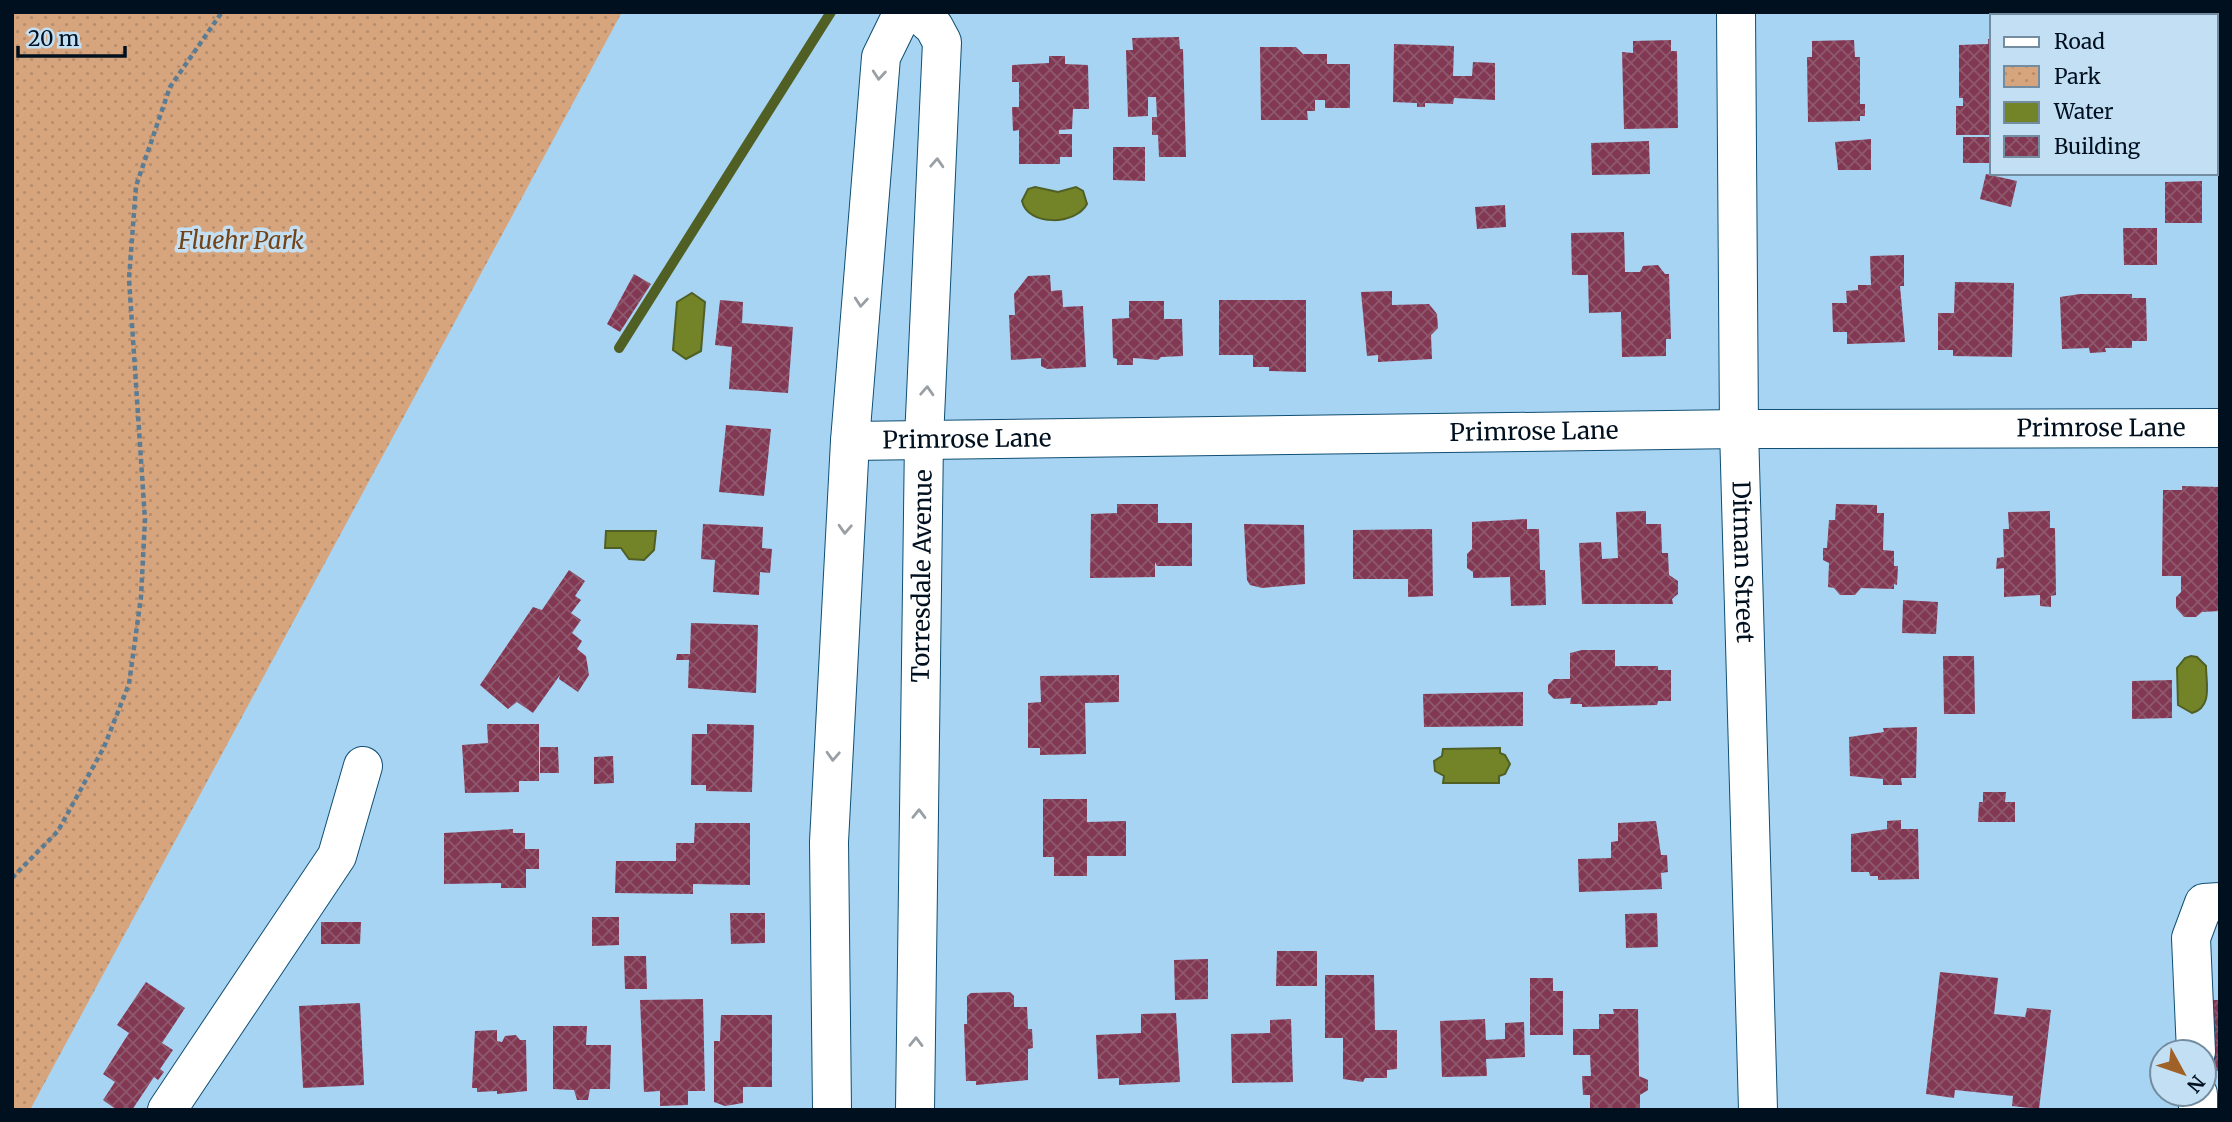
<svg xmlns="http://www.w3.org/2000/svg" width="2232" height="1122" viewBox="0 0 2232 1122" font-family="Merriweather,serif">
  <defs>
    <pattern id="park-dots" width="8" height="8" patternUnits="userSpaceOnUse" patternTransform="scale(1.75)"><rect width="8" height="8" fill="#d7a57d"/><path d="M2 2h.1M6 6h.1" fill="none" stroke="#b78d6c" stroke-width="1.8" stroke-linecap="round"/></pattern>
    <pattern id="building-cross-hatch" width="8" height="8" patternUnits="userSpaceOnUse" patternTransform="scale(1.75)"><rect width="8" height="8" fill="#823853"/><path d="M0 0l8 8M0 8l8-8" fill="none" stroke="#8e586d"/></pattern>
  </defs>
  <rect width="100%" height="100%" fill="#a8d4f3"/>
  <path fill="url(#park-dots)" d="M12 12H622L30 1110H12Z"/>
  <g fill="#728328" stroke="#506025" stroke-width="2">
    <path d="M1035 187 1058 192 1076 187 1083 191 1087 204C1076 225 1028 227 1022 201L1028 189Z"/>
    <path d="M692 293 705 302 701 351 686 359 673 350 677 302Z"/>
    <path d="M606 531H656L654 550 644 560 629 559 621 548H605Z"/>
    <path d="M2191 656 2197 657 2206 666C2206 683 2213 707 2192 713L2178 705 2177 668 2185 658Z"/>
    <path d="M1500 748V753L1505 755 1510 764 1505 774 1499 776V783H1443L1444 776 1435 771 1434 761 1442 756 1443 749Z"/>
  </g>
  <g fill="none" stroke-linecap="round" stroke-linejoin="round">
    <path stroke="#506025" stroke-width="10" d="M619 348 831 12"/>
  </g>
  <g fill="url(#building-cross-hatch)">
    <path d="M1179 37 1180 49H1183L1186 157H1159L1158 135H1152V117H1157L1156 97H1148V116L1128 117 1126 50H1133L1132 38Z"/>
    <path d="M1988 39H1992V135H1956V106H1963V98H1959V45L1988 44Z"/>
    <path d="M1671 40V51H1677L1678 128 1624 129 1622 52 1633 53V41Z"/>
    <path d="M1854 40 1855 57H1860V104H1865V116H1860V121L1808 122 1807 57H1812V41Z"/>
    <path d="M1394 44 1454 46 1453 76H1472L1473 62 1495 63V100L1454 98 1453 104 1425 103V107H1417V103L1393 102Z"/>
    <path d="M1260 47H1296L1303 54H1327V64H1350V108H1325V100H1315V111H1307L1308 120H1261Z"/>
    <path d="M1049 56H1065V64L1088 65 1089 109H1073L1072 129 1059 130V134H1072V157H1060V164H1019V130L1013 131 1012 107H1019V82H1012V65L1049 63Z"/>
    <rect x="1963" y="137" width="29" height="26"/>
    <path d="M1871 139V170H1838L1835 142Z"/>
    <path d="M1649 141 1650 174 1592 175 1591 143Z"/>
    <path d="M1113 147H1145V181L1113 180Z"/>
    <path d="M1986 174 2017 181 2011 207 1980 199Z"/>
    <path d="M2202 181V223H2165V182Z"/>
    <path d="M1505 205 1506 227 1477 229 1475 207Z"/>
    <path d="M2123 228H2157V265H2124Z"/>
    <path d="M1624 232 1625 272H1640L1643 266 1658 265 1665 274H1669L1671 339H1666V356L1622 357 1621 312 1589 313 1588 275H1572L1571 233Z"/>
    <path d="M1904 255V286H1900L1905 342 1847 344V332H1833L1832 303H1847L1846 291 1858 290V285H1871L1870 256Z"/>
    <path d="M634 274 651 284 620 332 607 324Z"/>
    <path d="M1050 275 1051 291 1062 290 1063 307 1083 306 1086 367 1047 369 1041 366V358L1011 360 1009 315H1015L1014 294 1028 276Z"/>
    <path d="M1955 282 2014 283 2012 357 1953 356V350H1938V313H1954Z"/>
    <path d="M1392 291V305L1429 304 1437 314 1438 328 1431 335 1432 359 1378 362V355L1367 356 1361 292Z"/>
    <path d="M2080 294H2132V298H2146L2147 341H2132V348H2105L2106 352 2090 353 2089 348 2062 349 2060 297Z"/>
    <path d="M720 300 743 302 742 323 793 327 788 393 729 389 732 347 715 345Z"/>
    <path d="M1219 300H1306V372L1269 371V367H1253V355H1219Z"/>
    <path d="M1129 301H1164V319H1182L1183 356 1161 357 1158 360 1133 358V365H1117V359L1113 358 1112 319 1129 318Z"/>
    <path d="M726 425 771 429 764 496 719 492Z"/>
    <path d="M2182 486 2220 487V611L2202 612 2196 617H2184L2176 608V597L2181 592V576H2162L2163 490H2182Z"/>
    <path d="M1117 504H1158V523H1192V566H1157L1155 562V577L1090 578 1091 514 1117 513Z"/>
    <path d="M1836 504 1877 505V513H1884L1883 550 1894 551V566H1898L1897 585 1894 584V589L1861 588 1855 595H1840L1834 588 1828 587 1829 563 1823 560V548H1827L1829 520H1835Z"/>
    <path d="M1646 511V524H1661L1662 553H1668L1669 575 1678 581V594L1672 599 1673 604H1582L1579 543 1601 542 1602 559 1618 558 1616 512Z"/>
    <path d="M2050 511V528H2055L2056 595 2051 596V607L2040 606V595L2004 597V568L1996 569 1997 558 2004 557 2003 529H2009L2008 512Z"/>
    <path d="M1527 519V529H1539L1540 570H1545L1546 605 1511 606 1510 577 1473 578V572L1467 568V554L1472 549V522Z"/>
    <path d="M703 524 763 527 762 548 772 549 770 573 760 572 759 595 713 592 715 560 701 559Z"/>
    <path d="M1244 524 1304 525 1305 584 1262 588 1250 585 1247 580Z"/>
    <path d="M1432 529 1433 596 1408 597V579H1353V530Z"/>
    <path d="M569 570 585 581 575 596 581 600 571 613 581 620 572 633 582 641 577 649 586 656 589 675 578 692 559 679 560 675 533 713 517 702 508 709 480 685 533 607 542 610Z"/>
    <path d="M1903 600 1938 602 1936 634 1902 633Z"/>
    <path d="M691 623 758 625 756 693 688 688 689 660H676L677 654H690Z"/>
    <path d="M1582 650H1615V666H1658V670H1671V701H1658L1657 705 1582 707V704H1570L1571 698 1554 699 1548 693V685L1554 679H1570V653Z"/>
    <path d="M1943 656H1974L1975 714H1944Z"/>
    <path d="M1119 675V702L1085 703 1086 754 1040 755V748H1028V703L1041 702 1040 676Z"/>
    <path d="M2172 680V718L2132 719V681Z"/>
    <path d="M1523 692V726L1424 727 1423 694Z"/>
    <path d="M487 724H539V781H519V792L465 793 462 745 488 743Z"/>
    <path d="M707 724 754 725 752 792 706 791V785H691L692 734H707Z"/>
    <path d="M1917 727 1916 778H1901L1902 785H1883V779L1850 776 1849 737 1884 732 1883 728Z"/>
    <path d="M540 747H558L559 773H540Z"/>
    <path d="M613 756 614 783 594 784V757Z"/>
    <path d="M1983 792H2006L2005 802H2015V822H1978L1979 802H1983Z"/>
    <path d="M1043 799H1087V822L1126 821V856H1087V876H1054V857H1043Z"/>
    <path d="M1901 820V829H1918L1919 879 1878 880V876H1870L1869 872H1851V834L1887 829V821Z"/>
    <path d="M1656 821 1661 855H1667L1668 872 1661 873 1662 889 1579 892 1578 859 1611 858V842L1618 841V823Z"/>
    <path d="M695 823H750V885L693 884V894L615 893 616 861H676V843H694Z"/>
    <path d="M513 829V833H525V849H539V869H526V888H501V883L444 884V833Z"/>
    <path d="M730 913H765V943L731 944Z"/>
    <path d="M1657 913 1658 947 1626 948 1625 914Z"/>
    <path d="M592 917H619V945L592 946Z"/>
    <path d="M321 922H361L360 944H321Z"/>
    <path d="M1277 951H1317V986H1276Z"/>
    <path d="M624 956H646L647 989H625Z"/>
    <path d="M1208 959V999L1175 1000 1174 960Z"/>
    <path d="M1940 972 1998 978 1994 1014 2025 1017 2027 1008 2051 1010 2039 1109 2012 1106 2013 1096 1955 1090 1954 1098 1926 1094Z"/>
    <path d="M1325 975H1374L1375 1030H1397V1069L1387 1070V1078H1365L1363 1082 1343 1079V1038H1325Z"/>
    <path d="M1530 978H1553V991H1563V1035H1530Z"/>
    <path d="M146 982 185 1008 162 1043 173 1050 160 1069 164 1072 158 1080 154 1077 132 1110H117L103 1100 115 1082 103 1074 129 1033 117 1025Z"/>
    <path d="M1010 992 1014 996V1007H1027L1028 1029H1032L1033 1048 1028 1049V1080L976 1085V1081H966L964 1024H967V996L971 993Z"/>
    <path d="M703 999 705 1091H688V1105L660 1106V1091L644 1092 640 1000Z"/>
    <path d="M2210 1000H2220V1071H2204Z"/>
    <path d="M360 1003 364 1085 303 1088 299 1006Z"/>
    <path d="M1613 1009H1638L1639 1076 1648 1080V1090L1640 1095V1110H1590V1095H1583L1582 1076H1591L1590 1055H1573V1029H1599V1014H1614Z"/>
    <path d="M1176 1013 1180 1082 1119 1085V1078L1098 1079 1096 1035 1141 1033V1014Z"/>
    <path d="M721 1015H772V1087H743V1103L725 1106 714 1102V1041H720Z"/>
    <path d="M1291 1019 1293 1082 1232 1083 1231 1034 1270 1033V1020Z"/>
    <path d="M1485 1019 1486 1040 1505 1039V1023L1524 1022 1525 1057 1486 1059 1487 1076 1442 1077 1440 1021Z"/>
    <path d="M553 1026H587L586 1045H611L610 1089H590L588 1100H577L574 1090 553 1089Z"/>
    <path d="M497 1030V1041L502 1042 505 1036 516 1035 520 1040H526L527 1091 497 1094V1091L477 1092V1088H472L475 1031Z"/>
  </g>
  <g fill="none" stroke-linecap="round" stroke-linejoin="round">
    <g stroke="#104f73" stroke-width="40">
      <g id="minor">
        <path id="s1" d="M1736 12 1739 429 1758 1110"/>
        <path id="s2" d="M850 441 1739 429 2220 428"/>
        <path d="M2196 1052 2191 938 2204 903 2220 902"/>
        <path d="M2198 1094V1110"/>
        <path d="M167 1110 337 856 363 766"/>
        <path d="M832 1110 829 842 850 441 881 57 903 12"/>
        <path id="s3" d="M915 1110 924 439 942 42 934 27 917 12"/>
      </g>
    </g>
    <path stroke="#5c7c93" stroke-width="4.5" stroke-dasharray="5 3.5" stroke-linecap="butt" d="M12 878 58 831 104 747 129 684 141 597 145 520 129 279 136 186 170 87 222 12"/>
    <use href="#minor" stroke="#fff" stroke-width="38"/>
  </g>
  <defs><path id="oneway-chevron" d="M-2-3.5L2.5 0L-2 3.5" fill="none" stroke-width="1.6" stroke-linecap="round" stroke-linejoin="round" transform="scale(1.75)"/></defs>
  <g stroke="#999fa5">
    <use href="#oneway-chevron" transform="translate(879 75) rotate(95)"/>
    <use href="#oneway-chevron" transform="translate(937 163) rotate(-87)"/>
    <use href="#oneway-chevron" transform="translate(861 302) rotate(95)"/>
    <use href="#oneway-chevron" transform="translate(927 391) rotate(-87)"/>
    <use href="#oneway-chevron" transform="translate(845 529) rotate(93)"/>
    <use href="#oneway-chevron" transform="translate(833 756) rotate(93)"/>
    <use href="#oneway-chevron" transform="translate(919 814) rotate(-89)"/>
    <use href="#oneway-chevron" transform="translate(916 1042) rotate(-89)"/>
  </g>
  <g text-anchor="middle" stroke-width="7" stroke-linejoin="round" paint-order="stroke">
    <g font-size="24" font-style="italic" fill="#734316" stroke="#c2dff4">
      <text x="241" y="249">Fluehr Park</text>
    </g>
    <g font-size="24" fill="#00101f" stroke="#c2dff4">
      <text dy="8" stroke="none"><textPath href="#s2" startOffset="1251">Primrose Lane</textPath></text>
      <text dy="8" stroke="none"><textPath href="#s2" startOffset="684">Primrose Lane</textPath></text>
      <text dy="8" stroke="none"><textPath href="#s2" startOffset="117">Primrose Lane</textPath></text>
      <text dy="8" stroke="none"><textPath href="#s1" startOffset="550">Ditman Street</textPath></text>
      <text dy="8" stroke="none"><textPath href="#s3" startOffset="534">Torresdale Avenue</textPath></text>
    </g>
  </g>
  <rect width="2232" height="1122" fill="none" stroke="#00101f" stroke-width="28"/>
  <rect x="1990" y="14" width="228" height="161" fill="#c2dff4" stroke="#748c9f" stroke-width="2"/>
  <rect x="2004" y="37" width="35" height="10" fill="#ffffff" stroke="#748c9f" stroke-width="2"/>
  <text x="2054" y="49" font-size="21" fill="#00101f">Road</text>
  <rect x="2004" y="66" width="35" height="21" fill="url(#park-dots)" stroke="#748c9f" stroke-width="2"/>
  <text x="2054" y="84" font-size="21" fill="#00101f">Park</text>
  <rect x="2004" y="102" width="35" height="21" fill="#728328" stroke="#748c9f" stroke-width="2"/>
  <text x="2054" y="119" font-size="21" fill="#00101f">Water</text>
  <rect x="2004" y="136" width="35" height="21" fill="url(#building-cross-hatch)" stroke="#748c9f" stroke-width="2"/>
  <text x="2054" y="154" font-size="21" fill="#00101f">Building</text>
  <g transform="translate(2183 1073) rotate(130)"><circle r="33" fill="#c2dff4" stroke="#748c9f" stroke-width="2"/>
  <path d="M0-5L12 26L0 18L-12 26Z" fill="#9f6127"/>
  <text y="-10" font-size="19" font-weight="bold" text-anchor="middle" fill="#00101f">N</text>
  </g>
  <path d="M18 46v10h107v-10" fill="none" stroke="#00101f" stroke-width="3.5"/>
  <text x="28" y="46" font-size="21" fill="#00101f" stroke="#c2dff4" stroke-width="5" paint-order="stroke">20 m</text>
</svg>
